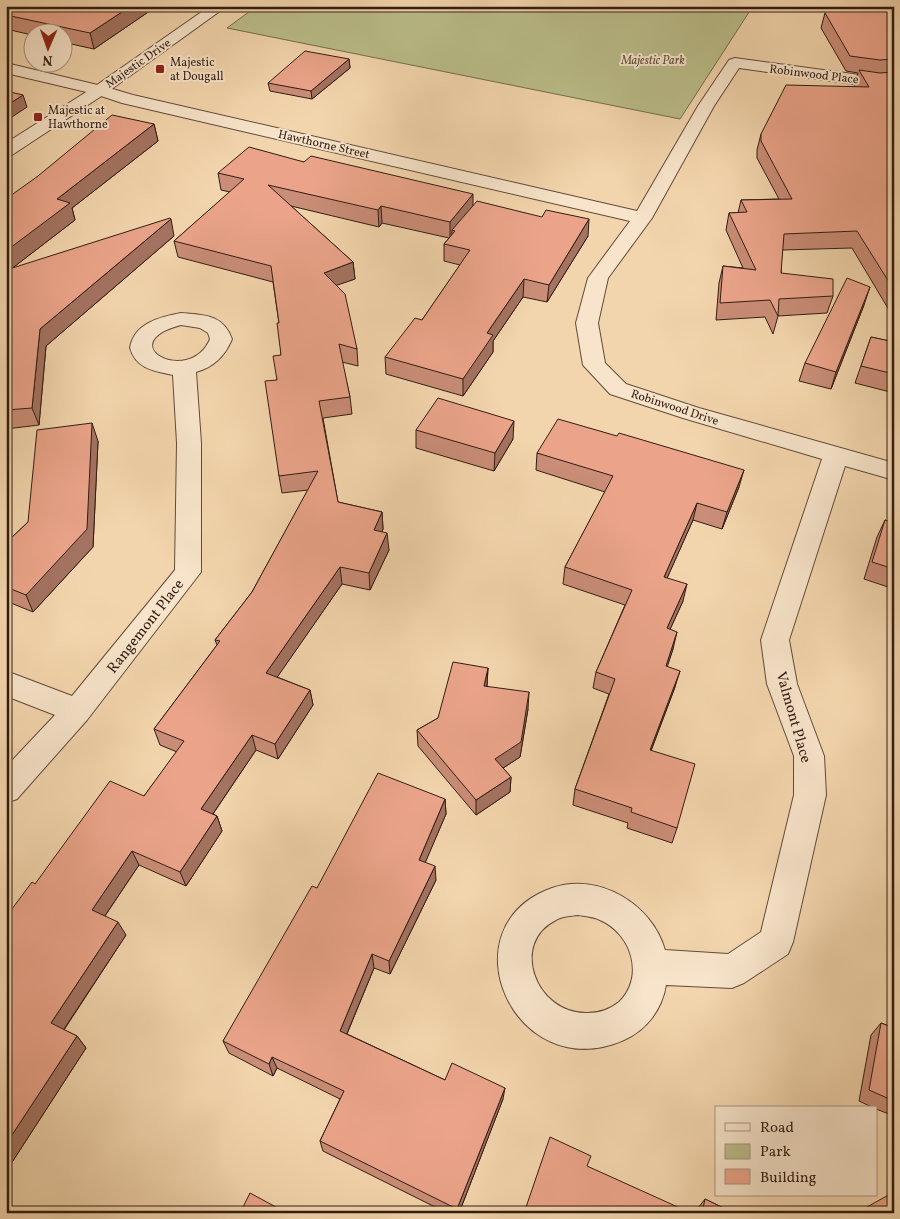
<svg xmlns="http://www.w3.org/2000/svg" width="900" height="1219" viewBox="0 0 900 1219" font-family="Vollkorn,serif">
  <rect width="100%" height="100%" fill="#f3d5ad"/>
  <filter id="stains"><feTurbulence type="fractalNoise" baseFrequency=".004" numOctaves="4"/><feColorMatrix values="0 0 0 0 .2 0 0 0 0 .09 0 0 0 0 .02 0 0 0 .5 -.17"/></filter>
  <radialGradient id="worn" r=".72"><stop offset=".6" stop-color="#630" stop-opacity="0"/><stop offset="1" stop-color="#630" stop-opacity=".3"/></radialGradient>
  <path fill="#babd8a" stroke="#766c4e" d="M257 6H753L680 119 227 28Z"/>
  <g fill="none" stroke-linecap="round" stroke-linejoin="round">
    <g stroke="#624a3a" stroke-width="2">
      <g id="minor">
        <path d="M735 58 875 77 894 76V86L875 87 739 68 714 106 652 218 608 278 598 323 605 363 626 384 699 408 894 463V480L845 466 789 640 797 684 824 756 826 795 793 942 788 954 744 983 732 988 666 985C662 1009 647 1030 624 1040 515 1088 443 927 552 888 599 872 652 904 665 950L728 954 761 932 794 795V756L767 684 761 640 822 459 683 418 610 394 583 365 576 323 588 278 630 221 122 103 95 94 6 73V63L106 87 133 95 637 211 698 106 729 60ZM578 915C585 916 594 917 600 920 632 934 645 977 619 1002 609 1010 599 1013 587 1013 536 1014 509 943 556 920 562 916 571 916 578 915Z"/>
        <path d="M181 313C204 315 223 314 232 339 225 356 214 367 196 372L201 443V572L87 720 17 799 6 803V767L55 715 6 696V671L72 696 175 570 177 443 173 375C155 371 136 369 130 348 134 323 160 317 181 313ZM181 325 200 328 208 333 210 339C190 387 110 344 181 325Z"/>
      </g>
    </g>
    <g stroke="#624a3a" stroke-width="2">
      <path id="tertiary" d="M210 6H227L106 93 12 155 6 156V143L94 87Z"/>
    </g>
    <use href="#minor" fill="#f7e4ca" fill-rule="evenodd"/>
    <use href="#tertiary" fill="#f7e4ca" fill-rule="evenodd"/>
  </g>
  <g fill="#ca8d77" stroke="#321c13">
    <path d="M6 6H157L94 49 62 42V32H32V35L6 29Z"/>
    <path d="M894 6V310H889L852 248 782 250 781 273 833 296 827 313 778 316 773 334 765 317 716 320 719 283 723 266 743 268 726 230 729 213H738L741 200 779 199 757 158V150L761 134 855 87 854 86 858 73 846 71 821 28 825 13Z"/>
    <path d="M349 59 350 68 312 99 270 91 268 83Z"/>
    <path d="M154 124 158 141 72 208 75 220 11 269 174 236 46 346 39 425 6 429V199Z"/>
    <path d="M304 162 588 236 547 302 523 297 493 341V352L463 396 386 374 385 357 422 320 460 265 444 261V244L449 238 382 223 379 227 291 206 353 262 355 279 336 285 357 349 358 366 342 362 350 397 352 414 323 418 338 502 382 512 383 529 382 532 389 550 370 590 342 584 277 677 310 690 313 705 278 759 256 750 213 814 217 816 222 831 186 886 139 865 105 916 126 935 64 1030 77 1036 86 1048 7 1170 6 917 35 884 144 796 177 752 160 745 154 729 217 645 215 640 252 592 308 490 282 493 279 476 277 380 281 355 279 323 273 282 178 257 174 241 230 192 221 190 218 173Z"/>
    <path d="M864 305 831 389 799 381 805 363Z"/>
    <path d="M871 337 894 342V393L855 383Z"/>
    <path d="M416 430 513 439 494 471 416 448Z"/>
    <path d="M98 441 93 547 33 612 6 601V543L28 522Z"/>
    <path d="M537 453 739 487 722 529 693 520 667 578 683 601 670 629 673 649 667 666 675 687 651 751 677 828 672 843 627 828 628 823 573 805 575 789 609 694 593 688 596 672 625 605 563 584 565 567 605 492 536 470Z"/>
    <path d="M885 520 894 523V589L864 579 877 537Z"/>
    <path d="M488 668 487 686 528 709 520 757 503 768 511 777 510 792 476 815 418 746 417 730 438 718Z"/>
    <path d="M445 799 446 814 425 862 436 880 390 974 374 968 347 1034 445 1080 503 1099 459 1213H447L323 1151 320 1141 340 1099 277 1068 273 1076 229 1053 223 1041 317 888Z"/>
    <path d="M881 1023 894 1028V1116L876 1109V1108H874L859 1101 871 1035Z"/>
    <path d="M705 1199 734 1213H697L698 1208Z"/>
  </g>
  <g fill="#a47361" stroke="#321c13">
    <path d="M131 6H157L94 49 90 33Z"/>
    <path d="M349 59 350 68 312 99 311 91Z"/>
    <path d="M23 95 27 107 6 121V106Z"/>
    <path d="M154 124 158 141 72 208 75 220 6 273V251L57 199Z"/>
    <path d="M473 194V210L452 230V236L450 238V222Z"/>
    <path d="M381 206 382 223 379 227 378 210Z"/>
    <path d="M171 219 174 236 46 346 39 425 32 408 40 329Z"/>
    <path d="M589 219 588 236 547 302 549 285Z"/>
    <path d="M353 262 355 279 326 289 324 273Z"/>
    <path d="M524 279 523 297 493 341V352L463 396V379L487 333Z"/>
    <path d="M870 287 864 305 831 389 836 372Z"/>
    <path d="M514 421 513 439 494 471 495 453Z"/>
    <path d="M92 423 98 441 93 547 33 612 26 595Z"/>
    <path d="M744 470 739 487 722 529 727 512Z"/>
    <path d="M697 503 693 520 660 594 664 577Z"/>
    <path d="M382 512 383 529 375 547 374 530Z"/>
    <path d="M387 533 389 550 370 590 369 573Z"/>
    <path d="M340 567 342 584 269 689 266 673Z"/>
    <path d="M687 584 683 601 663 645 667 628Z"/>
    <path d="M677 632 673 649 662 683 666 666Z"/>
    <path d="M488 668 487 684 484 702V686Z"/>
    <path d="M680 671 675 687 645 766 650 750Z"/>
    <path d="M310 690 313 705 278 759 275 744Z"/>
    <path d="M529 692 528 709 520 757 494 774 495 759Z"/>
    <path d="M252 735 256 750 206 824 201 809Z"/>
    <path d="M511 777 510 792 476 815V800Z"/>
    <path d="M445 799 446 814 420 875 419 860Z"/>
    <path d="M217 816 222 831 186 886 180 872Z"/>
    <path d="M132 851 139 865 100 923 92 910Z"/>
    <path d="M435 866 436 880 390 974 389 961Z"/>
    <path d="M118 922 126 935 60 1035 51 1023Z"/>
    <path d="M372 954 374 968 343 1043 340 1031Z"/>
    <path d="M77 1036 86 1048 7 1170 6 1144Z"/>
    <path d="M272 1057 277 1068 273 1076 269 1064Z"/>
    <path d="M505 1088 503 1099 459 1213H457V1209Z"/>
  </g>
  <g fill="#eba48a" stroke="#321c13">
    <path d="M6 6H131L90 33 6 15Z"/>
    <path d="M828 6H894V59L880 60 850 56 825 13Z"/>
    <path d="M305 51 349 59 311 91 268 83Z"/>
    <path d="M859 70 880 73 894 72V290L857 231 784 234 781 273 833 279V296L779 299 778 316 770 300 720 303 723 266 756 270 729 213 747 212 741 200 792 199 761 141V134L786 85 869 87Z"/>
    <path d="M6 91 23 95 6 106Z"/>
    <path d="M112 115 154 124 57 199 70 203 6 251V199L38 176Z"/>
    <path d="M249 147 304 162 311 156 473 194 450 222 381 206 378 210 268 185 353 262 324 273 345 294 357 349 339 344 350 397 319 401 338 502 382 512 374 530 387 533 369 573 340 567 266 673 310 690 275 744 252 735 201 809 217 816 180 872 132 851 92 910 118 922 51 1023 77 1036 6 1144V917L32 882 35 884 110 781 144 796 184 741 154 729 220 641 215 640 252 592 318 471 279 476 265 381 277 380 273 356 281 355 277 323H279L271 266 174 241 244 179 218 173Z"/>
    <path d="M477 201 542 217 546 210 589 219 549 285 524 279 487 333 493 335 463 379 385 357 415 318 422 320 470 250 444 244 455 231 452 230Z"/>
    <path d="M170 218 171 219 40 329 32 408 6 410V270Z"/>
    <path d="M847 278 870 287 836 372 805 363Z"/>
    <path d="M871 337 894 342V374L861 366Z"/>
    <path d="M438 398 514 421 495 453 416 430Z"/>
    <path d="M558 419 617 436 619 433 744 470 727 512 697 503 664 577 687 584 667 628 677 632 666 666 680 671 650 750 695 764 677 828 631 812 632 808 575 789 615 679 596 672 632 590 565 567 613 476 537 453Z"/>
    <path d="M92 423 87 529 26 595 6 587V543L28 522 37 430Z"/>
    <path d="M885 520 894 523V569L872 562Z"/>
    <path d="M453 662 488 668 484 686 529 692 521 742 495 759 511 777 476 800 417 730 438 718Z"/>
    <path d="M378 773 445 799 419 860 435 866 389 961 372 954 340 1031 445 1080 452 1063 505 1088 457 1209 320 1141 344 1091 272 1057 269 1064 223 1041 312 886 317 888Z"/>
    <path d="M881 1023 894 1028V1101L869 1090Z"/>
    <path d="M550 1137 591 1156 587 1166 691 1213H524Z"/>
    <path d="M894 1192V1213H856Z"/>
    <path d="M250 1193 287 1213H240Z"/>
    <path d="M705 1199 734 1213H702Z"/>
  </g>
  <g fill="#8f2418" stroke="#f7e4ca" stroke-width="2">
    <rect x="155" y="64" width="10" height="10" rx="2.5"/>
    <rect x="33" y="112" width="10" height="10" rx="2.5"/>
  </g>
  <g text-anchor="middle" stroke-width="4" stroke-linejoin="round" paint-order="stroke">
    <g font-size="12" font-style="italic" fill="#5b4c37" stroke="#f7e4ca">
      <text x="653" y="64">Majestic Park</text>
    </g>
    <g font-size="12" fill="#321c13" stroke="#f7e4ca" text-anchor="start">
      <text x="170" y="66">Majestic<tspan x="170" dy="14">at Dougall</tspan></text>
      <text x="48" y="114">Majestic at<tspan x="48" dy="14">Hawthorne</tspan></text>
    </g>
    <g font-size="12" fill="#321c13" stroke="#f7e4ca">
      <text transform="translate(138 63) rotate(-35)" y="4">Majestic Drive</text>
      <text transform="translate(814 74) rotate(7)" y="4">Robinwood Place</text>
      <text transform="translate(324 144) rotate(13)" y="4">Hawthorne Street</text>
      <text transform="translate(675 407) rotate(18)" y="4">Robinwood Drive</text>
    </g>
    <g font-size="15" fill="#321c13" stroke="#f7e4ca">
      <text transform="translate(145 626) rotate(-52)" y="5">Rangemont Place</text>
      <text transform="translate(794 717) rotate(74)" y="5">Valmont Place</text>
    </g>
  </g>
  <rect width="900" height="1219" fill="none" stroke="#f3d5ad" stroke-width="25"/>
  <rect x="8" y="8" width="885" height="1204" fill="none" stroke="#321c13" stroke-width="2.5"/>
  <rect x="12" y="12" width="875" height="1194" fill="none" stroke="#321c13"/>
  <rect x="715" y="1106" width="162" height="90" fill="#f7e4ca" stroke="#a89481"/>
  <rect x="725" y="1123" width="25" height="8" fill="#f7e4ca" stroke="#a89481"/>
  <text x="760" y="1132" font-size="15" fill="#321c13">Road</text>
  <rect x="725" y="1144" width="25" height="15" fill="#babd8a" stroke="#a89481"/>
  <text x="760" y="1156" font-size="15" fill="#321c13">Park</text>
  <rect x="725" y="1169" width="25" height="15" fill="#eba48a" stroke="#a89481"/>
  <text x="760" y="1182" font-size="15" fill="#321c13">Building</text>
  <g transform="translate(48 48) rotate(182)"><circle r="24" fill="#f7e4ca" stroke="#a89481"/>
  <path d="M0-4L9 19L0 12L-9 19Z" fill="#8f2418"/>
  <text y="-8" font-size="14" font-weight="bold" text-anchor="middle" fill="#321c13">N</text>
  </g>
  <rect width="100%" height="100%" filter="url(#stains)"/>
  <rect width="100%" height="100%" fill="url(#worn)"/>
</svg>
